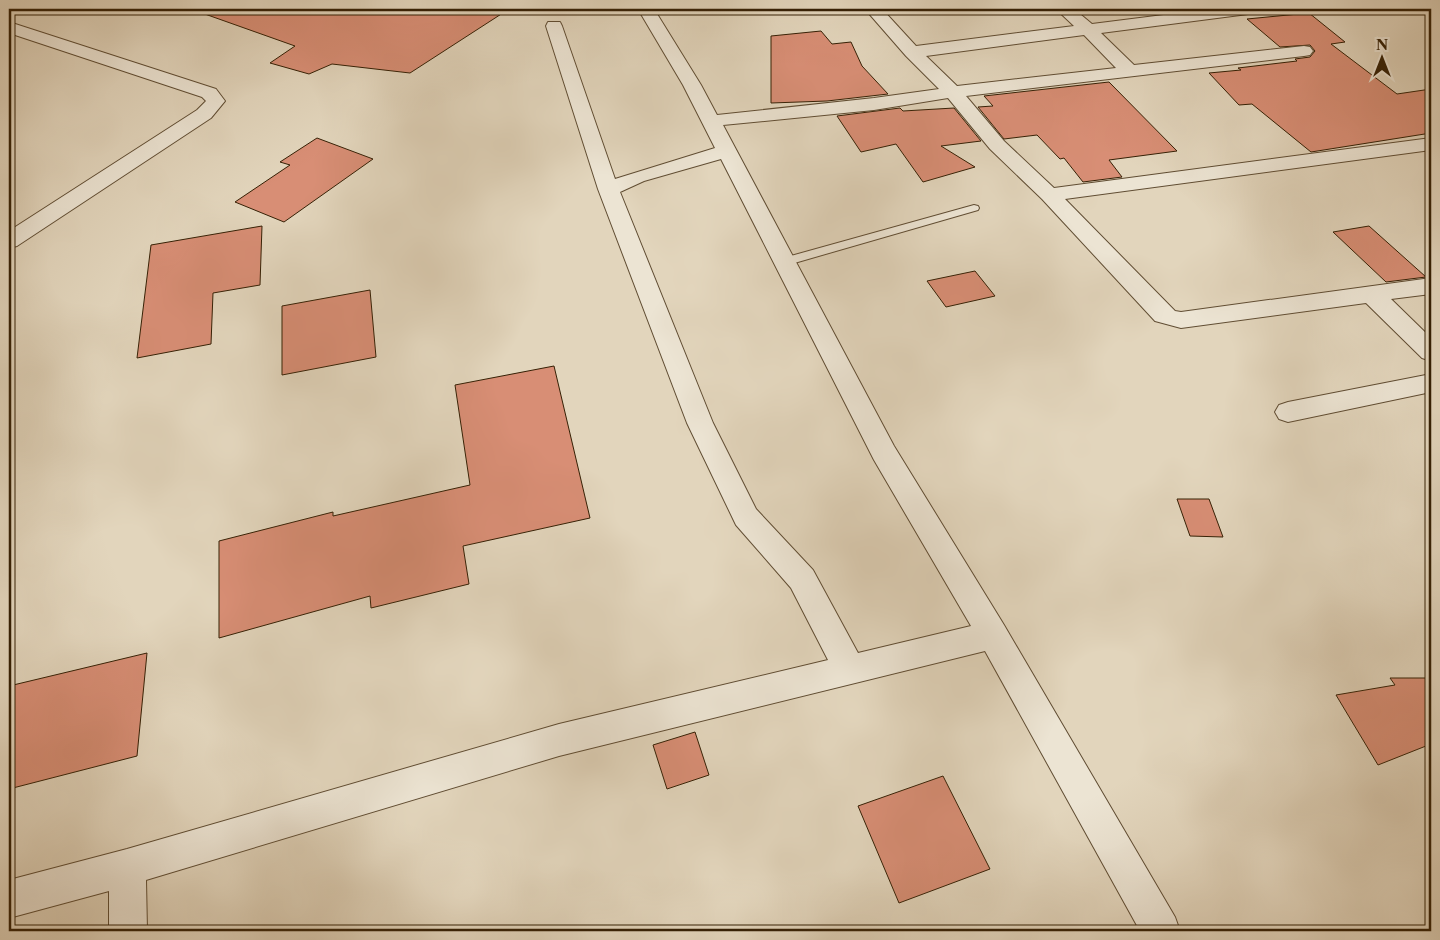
<svg xmlns="http://www.w3.org/2000/svg" width="1440" height="940" viewBox="0 0 1440 940" font-family="'Libre Caslon Text',serif">
  <rect width="100%" height="100%" fill="#e2d5bc"/>
  <filter id="stains"><feTurbulence type="fractalNoise" baseFrequency=".004" numOctaves="4"/><feColorMatrix values="0 0 0 0 .2 0 0 0 0 .09 0 0 0 0 .02 0 0 0 .5 -.17"/></filter>
  <radialGradient id="worn" r=".72"><stop offset=".6" stop-color="#630" stop-opacity="0"/><stop offset="1" stop-color="#630" stop-opacity=".3"/></radialGradient>
  <g fill="#d88e75" stroke="#352005">
    <path d="M202 9H509L410 73 332 64 309 74 270 63 295 46 202 13Z"/>
    <path d="M1309 13 1345 42 1331 44 1397 94 1431 89V133L1311 152 1252 104 1239 105 1209 73 1241 70 1238 68 1297 61 1295 59 1310 57 1315 51 1310 45 1280 47 1247 19Z"/>
    <path d="M821 31 832 44 851 42 862 66 888 94 827 101 771 103V36Z"/>
    <path d="M1109 82 1177 151 1109 160 1122 177 1083 182 1064 158 1060 159 1037 135 1004 139 978 107 993 106 984 96Z"/>
    <path d="M900 108 903 111 954 108 981 141 941 146 975 167 923 182 896 144 861 152 837 116Z"/>
    <path d="M317 138 373 159 284 222 235 202 290 165 280 162Z"/>
    <path d="M262 226 260 285 213 293 211 344 137 358 151 245Z"/>
    <path d="M1369 226 1426 277 1386 282 1333 232Z"/>
    <path d="M975 271 995 296 946 307 927 281Z"/>
    <path d="M370 290 376 357 282 375V306Z"/>
    <path d="M554 366 590 518 463 546 469 584 371 608 370 596 219 638V541L333 512V516L470 485 455 385Z"/>
    <path d="M1177 499H1209L1223 537 1190 536Z"/>
    <path d="M147 653 137 756 9 789V686Z"/>
    <path d="M1390 678H1431V744L1378 765 1336 695 1395 685Z"/>
    <path d="M695 732 709 775 667 789 653 745Z"/>
    <path d="M943 776 990 869 899 903 858 806Z"/>
  </g>
  <g fill="none" stroke-linecap="round" stroke-linejoin="round">
    <g stroke="#604d33" stroke-width="2">
      <path id="lane" d="M974 205 978 206 979 208 978 210 784 266 778 262 780 259Z"/>
    </g>
    <g stroke="#604d33" stroke-width="2">
      <g id="street">
        <path d="M638 9H654L701 85 717 115 874 98 939 89 906 56 865 9H882L916 46 1074 26 1056 9H1074L1092 24 1211 9H1256L1254 13 1248 14 1101 33 1134 65 1304 46 1310 47 1313 51 1310 55 1304 56 966 96 1004 141 1054 188 1431 138V150L1065 199 1175 311 1181 312 1431 278V294L1391 299 1431 338V361L1422 358 1366 303 1181 328 1155 321 1042 199 990 149 948 98 874 110 723 125 894 446 1004 625 1175 917 1180 931H1140L985 651 559 756 146 880 147 931H109V891L9 918V880L127 849 559 724 828 660 791 588 736 525 687 423 598 189 546 26 548 22H560L562 26 615 179 715 148 683 85ZM1084 35 1116 68 957 86 926 56ZM721 159 874 460 971 626 858 653 813 570 756 509 713 423 620 192 644 181Z"/>
        <path d="M9 22 216 89 225 101 211 118 17 246 9 248V231L197 110 206 101 202 97 9 33Z"/>
        <path d="M1431 374V392L1288 422 1279 419 1275 412 1279 405 1288 402Z"/>
      </g>
    </g>
    <use href="#lane" fill="#ece4d3" fill-rule="evenodd"/>
    <use href="#street" fill="#ece4d3" fill-rule="evenodd"/>
  </g>
  <rect width="1440" height="940" fill="none" stroke="#e2d5bc" stroke-width="30"/>
  <rect x="10" y="10" width="1420" height="920" fill="none" stroke="#352005" stroke-width="2.5"/>
  <rect x="15" y="15" width="1410" height="910" fill="none" stroke="#352005"/>
  <g transform="translate(1382 58)" stroke="#ece4d3" stroke-width="4" paint-order="stroke">
  <path d="M0-4L9 19L0 12L-9 19Z" fill="#352005"/>
  <text y="-8" font-size="14" font-weight="bold" text-anchor="middle" fill="#352005">N</text>
  </g>
  <rect width="100%" height="100%" filter="url(#stains)"/>
  <rect width="100%" height="100%" fill="url(#worn)"/>
</svg>
